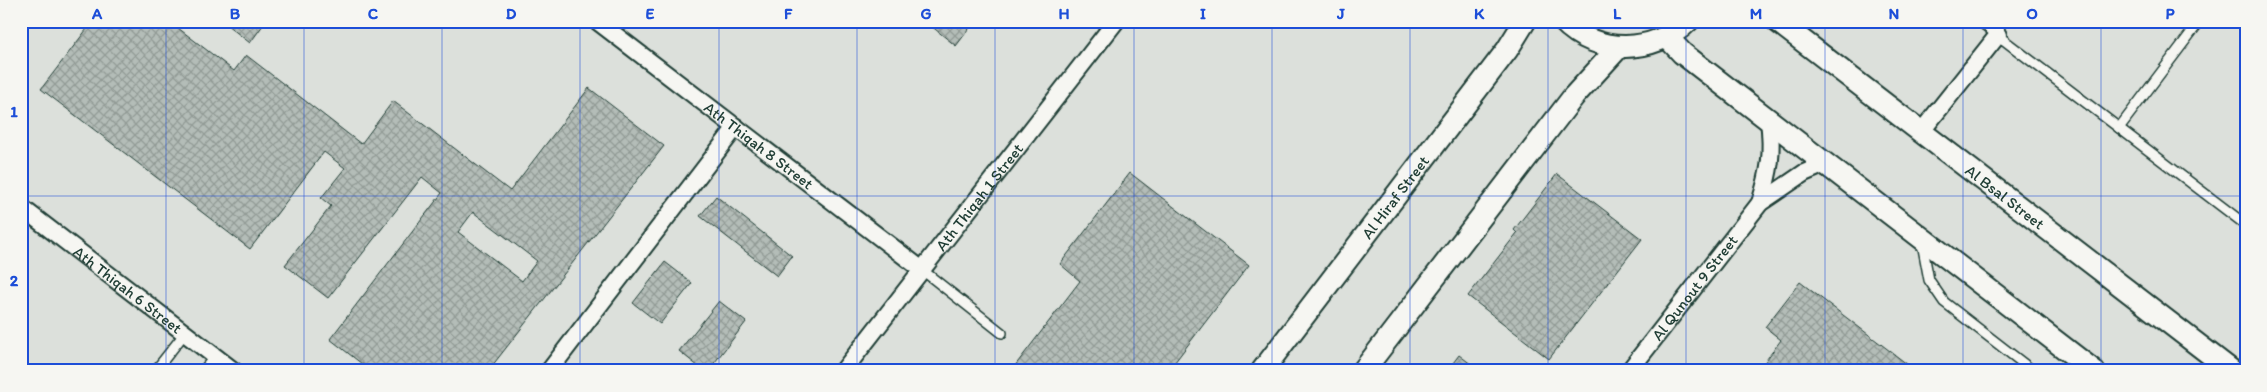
<svg xmlns="http://www.w3.org/2000/svg" width="2267" height="392" viewBox="0 0 2267 392" font-family="Itim,sans-serif">
  <defs>
    <pattern id="building-cross-hatch" width="8" height="8" patternUnits="userSpaceOnUse" patternTransform="scale(1.25)"><rect width="8" height="8" fill="#b4bdb8"/><path d="M0 0l8 8M0 8l8-8" fill="none" stroke="#929b96"/></pattern>
  </defs>
  <rect width="100%" height="100%" fill="#edefea"/>
  <filter id="ink" filterUnits="userSpaceOnUse"><feTurbulence type="fractalNoise" baseFrequency=".02" numOctaves="2"/><feDisplacementMap in="SourceGraphic" scale="10" xChannelSelector="R" yChannelSelector="G"/><feConvolveMatrix kernelMatrix="1 2 1 2 8 2 1 2 1" color-interpolation-filters="sRGB"/></filter>
  <g filter="url(#ink)">
    <rect fill="#dce0db" x="21" y="21" width="2225" height="350"/>
    <g fill="url(#building-cross-hatch)" stroke="#1f3d34" fill-rule="evenodd">
      <path d="M93 21H169L234 71 246 55 361 144 393 101 510 191 589 88 664 146 488 371H371L330 339 442 193 422 177 328 298 285 265 331 206 321 198 345 168 324 152 250 249 41 89ZM473 212 537 261 522 281 458 232Z"/>
      <path d="M222 21H266L250 43Z"/>
      <path d="M925 21H975L956 46Z"/>
      <path d="M1130 173 1249 265 1168 371H1011L1080 281 1060 264Z"/>
      <path d="M1557 174 1642 239 1549 359 1468 296 1517 233 1514 230Z"/>
      <path d="M716 196 792 256 777 276 700 216Z"/>
      <path d="M665 262 692 283 660 324 633 303Z"/>
      <path d="M1800 282 1916 371H1758L1781 340 1765 327Z"/>
      <path d="M719 301 746 322 708 371H704L679 351Z"/>
      <path d="M1459 355 1480 371H1447Z"/>
    </g>
    <g fill="none" stroke-linecap="round" stroke-linejoin="round">
      <g stroke="#1f3d34" stroke-width="12">
        <g id="service">
          <path d="M1979 21 2246 225"/>
          <path d="M1998 35 2001 21"/>
          <path d="M2119 128 2200 21"/>
          <path d="M1922 243 1929 280 1944 302 2033 371"/>
          <path d="M921 269 1002 333"/>
          <path d="M155 371 185 333"/>
          <path d="M203 371 215 356"/>
        </g>
      </g>
      <g stroke="#1f3d34" stroke-width="20">
        <g id="minor">
          <path id="s1" d="M597 21 921 269"/>
          <path d="M1921 132 1998 35"/>
          <path d="M1760 203C1770 171 1773 154 1769 120"/>
          <path id="s2" d="M21 207 234 371"/>
          <path d="M549 371 736 127"/>
          <path id="s3" d="M843 371 1116 21"/>
          <path id="s4" d="M1629 371 1760 203 1804 173 1825 164"/>
        </g>
      </g>
      <g stroke="#1f3d34" stroke-width="25">
        <g id="tertiary">
          <path d="M1563 21C1596 56 1655 54 1688 21"/>
          <path id="s5" d="M1777 21 2232 371"/>
          <path d="M1667 37 1682 53 2094 371"/>
          <path id="s6" d="M1262 371 1507 50 1525 21"/>
          <path d="M1363 371 1574 96 1619 47"/>
        </g>
      </g>
      <use href="#service" stroke="#f6f6f2" stroke-width="9"/>
      <use href="#minor" stroke="#f6f6f2" stroke-width="16"/>
      <use href="#tertiary" stroke="#f6f6f2" stroke-width="21"/>
    </g>
  </g>
  <path fill="none" stroke="#1d4ed8" stroke-width="1" stroke-opacity="0.55" d="M166 21V371M304 21V371M442 21V371M580 21V371M719 21V371M857 21V371M995 21V371M1134 21V371M1272 21V371M1410 21V371M1548 21V371M1686 21V371M1825 21V371M1963 21V371M2101 21V371M21 196H2246"/>
  <g text-anchor="middle" stroke-width="4" stroke-linejoin="round" paint-order="stroke">
    <g font-size="16" fill="#1f3d34" stroke="#f6f6f2">
      <text dy="6" stroke="none"><textPath href="#s1" startOffset="204">Ath Thiqah 8 Street</textPath></text>
      <text dy="6" stroke="none"><textPath href="#s3" startOffset="221">Ath Thiqah 1 Street</textPath></text>
      <text dy="6" stroke="none"><textPath href="#s5" startOffset="288">Al Bsal Street</textPath></text>
      <text dy="6" stroke="none"><textPath href="#s6" startOffset="219">Al Hiraf Street</textPath></text>
      <text dy="6" stroke="none"><textPath href="#s4" startOffset="106">Al Qunout 9 Street</textPath></text>
      <text dy="6" stroke="none"><textPath href="#s2" startOffset="135">Ath Thiqah 6 Street</textPath></text>
    </g>
  </g>
  <rect width="2267" height="392" fill="none" stroke="#f6f6f2" stroke-width="55"/>
  <rect x="28" y="28" width="2212" height="336" fill="none" stroke="#1d4ed8" stroke-width="2"/>
  <g font-size="16" text-anchor="middle" font-weight="bold" fill="#1d4ed8">
    <text x="97" y="19">A</text>
    <text x="235" y="19">B</text>
    <text x="373" y="19">C</text>
    <text x="511" y="19">D</text>
    <text x="650" y="19">E</text>
    <text x="788" y="19">F</text>
    <text x="926" y="19">G</text>
    <text x="1064" y="19">H</text>
    <text x="1203" y="19">I</text>
    <text x="1341" y="19">J</text>
    <text x="1479" y="19">K</text>
    <text x="1617" y="19">L</text>
    <text x="1756" y="19">M</text>
    <text x="1894" y="19">N</text>
    <text x="2032" y="19">O</text>
    <text x="2170" y="19">P</text>
    <text x="14" y="117">1</text>
    <text x="14" y="286">2</text>
  </g>
</svg>
